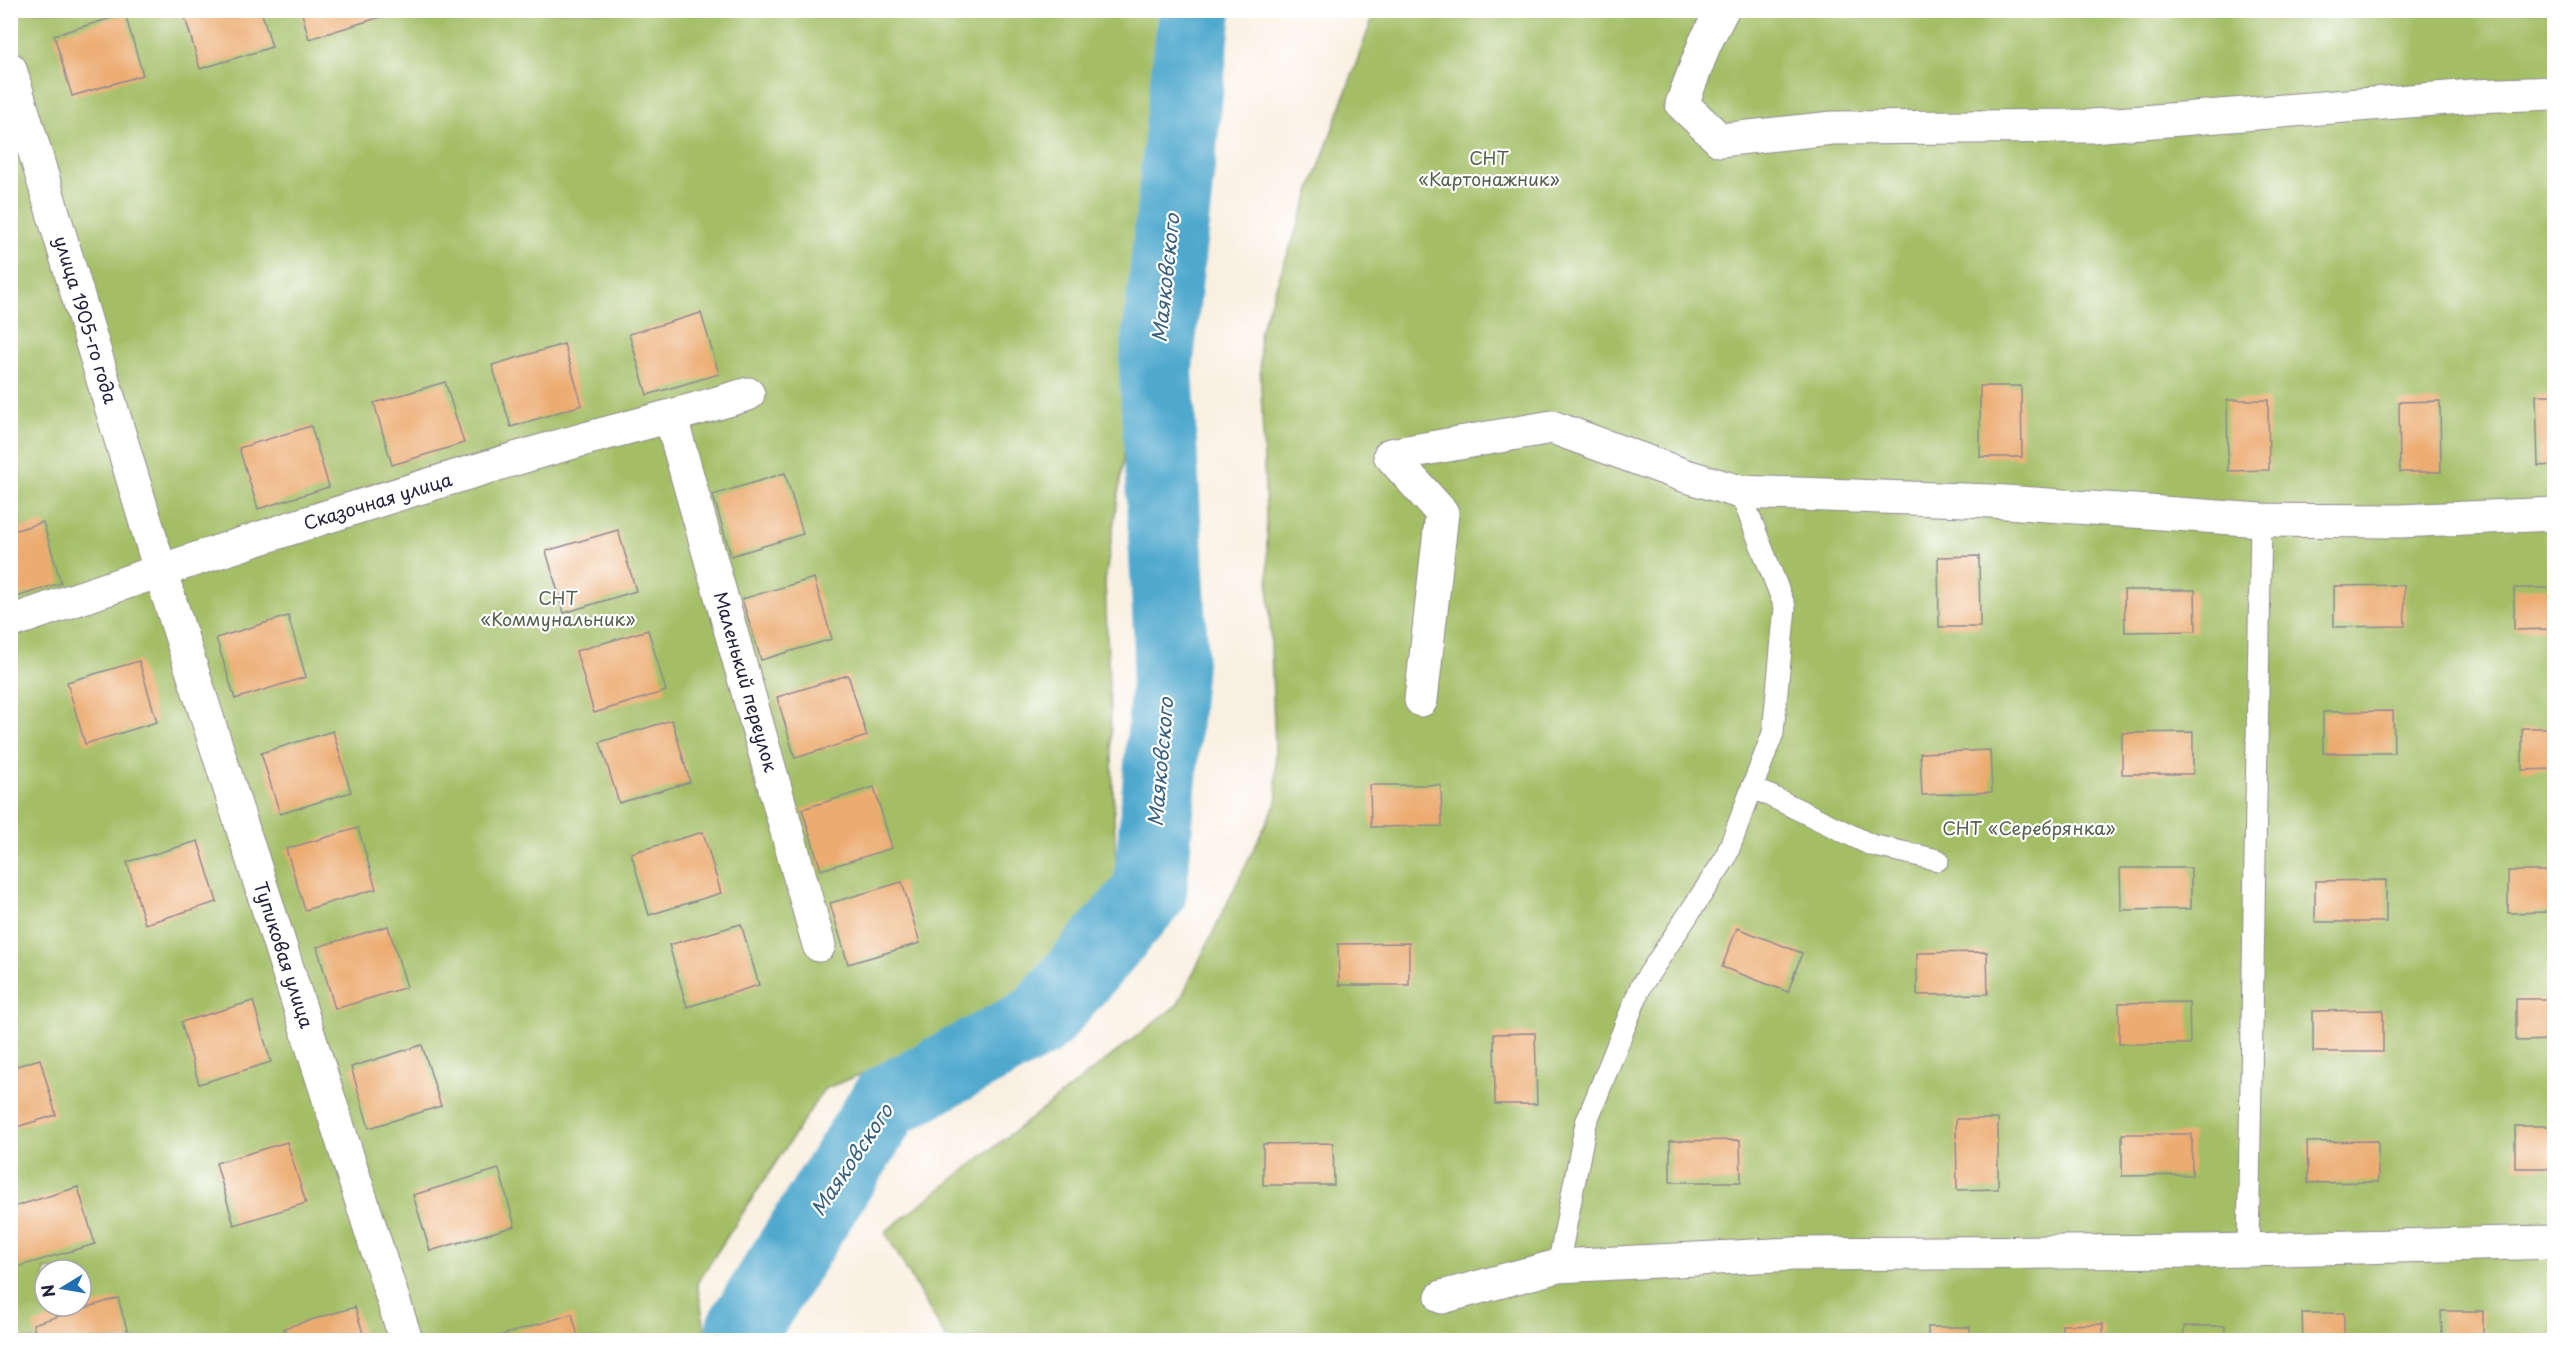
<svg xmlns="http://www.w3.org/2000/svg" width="2565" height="1351" viewBox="0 0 2565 1351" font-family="'Playpen Sans',sans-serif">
  <rect width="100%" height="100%" fill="#fff"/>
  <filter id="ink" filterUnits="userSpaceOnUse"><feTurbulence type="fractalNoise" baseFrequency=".0167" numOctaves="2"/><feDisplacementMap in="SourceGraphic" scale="12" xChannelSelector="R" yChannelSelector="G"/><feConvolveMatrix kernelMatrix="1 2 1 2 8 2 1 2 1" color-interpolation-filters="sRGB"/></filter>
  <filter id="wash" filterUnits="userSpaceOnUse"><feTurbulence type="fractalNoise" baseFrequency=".008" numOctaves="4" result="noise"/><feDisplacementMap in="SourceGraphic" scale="24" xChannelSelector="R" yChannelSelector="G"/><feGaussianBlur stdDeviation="1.35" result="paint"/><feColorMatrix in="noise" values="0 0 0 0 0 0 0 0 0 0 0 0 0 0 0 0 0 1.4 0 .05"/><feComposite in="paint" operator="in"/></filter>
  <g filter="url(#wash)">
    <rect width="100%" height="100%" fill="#f9f0e1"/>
    <g fill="#a3be65" stroke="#627050" stroke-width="1.5" fill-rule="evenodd">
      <path d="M10 11H1192L1105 581 1117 891 989 1023 824 1089 697 1283 707 1340H11ZM45 1270H81V1306H45Z"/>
      <path d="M1375 11H2554V1340H947L885 1232 1178 1004 1277 801 1259 334Z"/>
    </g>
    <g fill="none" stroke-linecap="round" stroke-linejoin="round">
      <path stroke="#50a9ce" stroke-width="74" d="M747 1340 743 1329 886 1102 1039 1021 1150 892 1171 649 1156 368 1195 10"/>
    </g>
    <g id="blocks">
      <g fill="#ecac71">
        <path d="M183 10H261L272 47 200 69Z"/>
        <path d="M301 10H379L381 17 309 39Z"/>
        <path d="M125 14 143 75 72 96 54 35Z"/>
        <path d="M701 313 719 374 647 395 629 334Z"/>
        <path d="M564 344 582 405 511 427 492 365Z"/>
        <path d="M445 382 464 443 392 465 374 403Z"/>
        <path d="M1980 386H2021L2022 457H1980Z"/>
        <path d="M2536 395H2554V465L2538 466Z"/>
        <path d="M2227 400H2268L2269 470 2228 471Z"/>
        <path d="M2440 401 2441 472H2400L2399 402Z"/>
        <path d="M311 426 329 487 258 509 239 448Z"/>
        <path d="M785 473 803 534 731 556 713 495Z"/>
        <path d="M43 522 61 583 10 599V532Z"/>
        <path d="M618 530 636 591 564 613 546 551Z"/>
        <path d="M1979 556 1980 627H1939L1938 557Z"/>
        <path d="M814 578 832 639 761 660 742 599Z"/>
        <path d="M2404 585 2405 626 2334 627V586Z"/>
        <path d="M2514 588H2554V629L2514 630Z"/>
        <path d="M2124 590H2195L2196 631 2125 632Z"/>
        <path d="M288 616 306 677 235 699 216 638Z"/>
        <path d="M648 630 666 691 594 713 576 651Z"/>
        <path d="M139 661 157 722 85 744 67 682Z"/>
        <path d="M848 675 867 736 795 758 777 697Z"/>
        <path d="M2393 711 2394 753H2323V712Z"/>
        <path d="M672 720 690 782 619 803 600 742Z"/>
        <path d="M2522 728H2554V769L2522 770Z"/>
        <path d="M333 731 351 792 280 814 261 753Z"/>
        <path d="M2193 732V774H2122V733Z"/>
        <path d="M1990 750 1992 792 1922 795 1920 753Z"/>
        <path d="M1370 785H1441L1442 826 1371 827Z"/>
        <path d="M874 787 892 848 821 870 802 809Z"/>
        <path d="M358 828 376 889 305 910 286 849Z"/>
        <path d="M703 832 721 893 649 915 631 853Z"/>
        <path d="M198 841 217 902 145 924 127 862Z"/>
        <path d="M2120 868H2191V909L2121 910Z"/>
        <path d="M2508 871H2554V912L2508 913Z"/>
        <path d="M2386 880V922H2315V881Z"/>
        <path d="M902 882 920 943 848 964 830 903Z"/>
        <path d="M741 924 759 985 687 1007 669 945Z"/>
        <path d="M388 926 407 987 335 1009 317 947Z"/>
        <path d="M1737 928 1802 953 1788 992 1722 967Z"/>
        <path d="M1409 943V985H1339L1338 944Z"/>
        <path d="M1987 952 1988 994 1917 995V953Z"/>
        <path d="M2516 999H2554V1040L2516 1041Z"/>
        <path d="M253 1001 271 1062 199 1084 181 1022Z"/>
        <path d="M2189 1002 2190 1044H2119V1003Z"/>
        <path d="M2383 1010V1052H2313V1011Z"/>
        <path d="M1535 1033 1537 1104H1495L1494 1034Z"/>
        <path d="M422 1045 441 1106 369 1128 351 1067Z"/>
        <path d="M40 1059 56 1115 10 1129V1068Z"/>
        <path d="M1956 1119H1998V1189L1957 1190Z"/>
        <rect x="2515" y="1126" width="39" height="42"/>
        <path d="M2122 1134H2192V1175L2122 1176Z"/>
        <path d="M1740 1140 1741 1182H1670V1141Z"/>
        <path d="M2378 1141V1182L2308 1183 2307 1142Z"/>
        <path d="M287 1142 306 1203 234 1225 216 1163Z"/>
        <path d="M1333 1143 1334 1185H1263V1144Z"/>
        <path d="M499 1169 515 1226 430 1251 413 1195Z"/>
        <path d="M78 1187 95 1244 10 1269V1208Z"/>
        <path d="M118 1298 130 1340H37L33 1324Z"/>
        <path d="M355 1307 365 1340H288L284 1328Z"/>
        <path d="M2441 1311H2483V1340H2442Z"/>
        <path d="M2302 1313H2344V1340H2303Z"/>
        <path d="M572 1314 579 1340H486Z"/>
        <path d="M2103 1324V1340H2062V1325Z"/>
        <rect x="2184" y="1326" width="41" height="14"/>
        <rect x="1928" y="1327" width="42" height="13"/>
      </g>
    </g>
  </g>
  <g filter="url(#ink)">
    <use href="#blocks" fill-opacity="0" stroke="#8e898e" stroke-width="1.5"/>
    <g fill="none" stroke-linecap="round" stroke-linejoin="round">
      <g stroke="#8e898e" stroke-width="23">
        <g id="lane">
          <path d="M1752 787 1871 845 1938 860"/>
          <path d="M2248 1250 2261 520"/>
          <path d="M1558 1266 1586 1123 1641 986 1725 859 1773 733 1785 607 1740 492"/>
        </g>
      </g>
      <g stroke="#8e898e" stroke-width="35">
        <g id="street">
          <path d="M1722 10 1705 43 1682 104 1720 140 1832 128 2091 126 2473 96 2554 93"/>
          <path d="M671 418 819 945"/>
          <path d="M160 570 406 1340"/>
          <path d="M10 622C186 561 364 503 542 451 611 431 680 415 748 394"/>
          <path d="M1421 700 1442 513 1390 455 1552 427 1683 475 1740 492 1991 501 2261 520 2400 521 2554 514"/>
          <path d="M1442 1297 1558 1266 1794 1254 2206 1251 2554 1242"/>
        </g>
      </g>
      <g stroke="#8e898e" stroke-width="35">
        <path id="secondary" d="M10 69 160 570"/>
      </g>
      <use href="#lane" stroke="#fff" stroke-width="21"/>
      <use href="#street" stroke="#fff" stroke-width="33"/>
      <use href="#secondary" stroke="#fff" stroke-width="33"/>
    </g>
  </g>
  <g text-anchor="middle" stroke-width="4.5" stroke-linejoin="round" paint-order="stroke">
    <g font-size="18" fill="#56604c" stroke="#fff">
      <text x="1489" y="165">СНТ<tspan x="1489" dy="21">«Картонажник»</tspan></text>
      <text x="558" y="605">СНТ<tspan x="558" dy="21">«Коммунальник»</tspan></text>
      <text x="2029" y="835">СНТ «Серебрянка»</text>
    </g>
    <g font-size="18" fill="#22223b" stroke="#fff">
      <text transform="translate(85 320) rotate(73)" y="6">улица 1905-го года</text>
      <text transform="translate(378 502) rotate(-17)" y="6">Сказочная улица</text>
      <text transform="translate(745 682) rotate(74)" y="6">Маленький переулок</text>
      <text transform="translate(283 955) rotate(72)" y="6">Тупиковая улица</text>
    </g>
    <g font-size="20" font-style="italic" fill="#375f7d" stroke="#fff">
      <text transform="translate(1166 278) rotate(-84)" y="7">Маяковского</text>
      <text transform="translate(1161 762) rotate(-85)" y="7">Маяковского</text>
      <text transform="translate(852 1160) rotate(-56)" y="7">Маяковского</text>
    </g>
  </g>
  <rect width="2565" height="1351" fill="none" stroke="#fff" stroke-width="36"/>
  <g transform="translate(63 1288) rotate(259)"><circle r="28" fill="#ffffff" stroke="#a7a7b1" stroke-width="1.5"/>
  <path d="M0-4.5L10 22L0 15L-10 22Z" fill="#1f6fb2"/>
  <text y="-9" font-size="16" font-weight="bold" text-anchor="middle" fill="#22223b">N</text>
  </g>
</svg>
